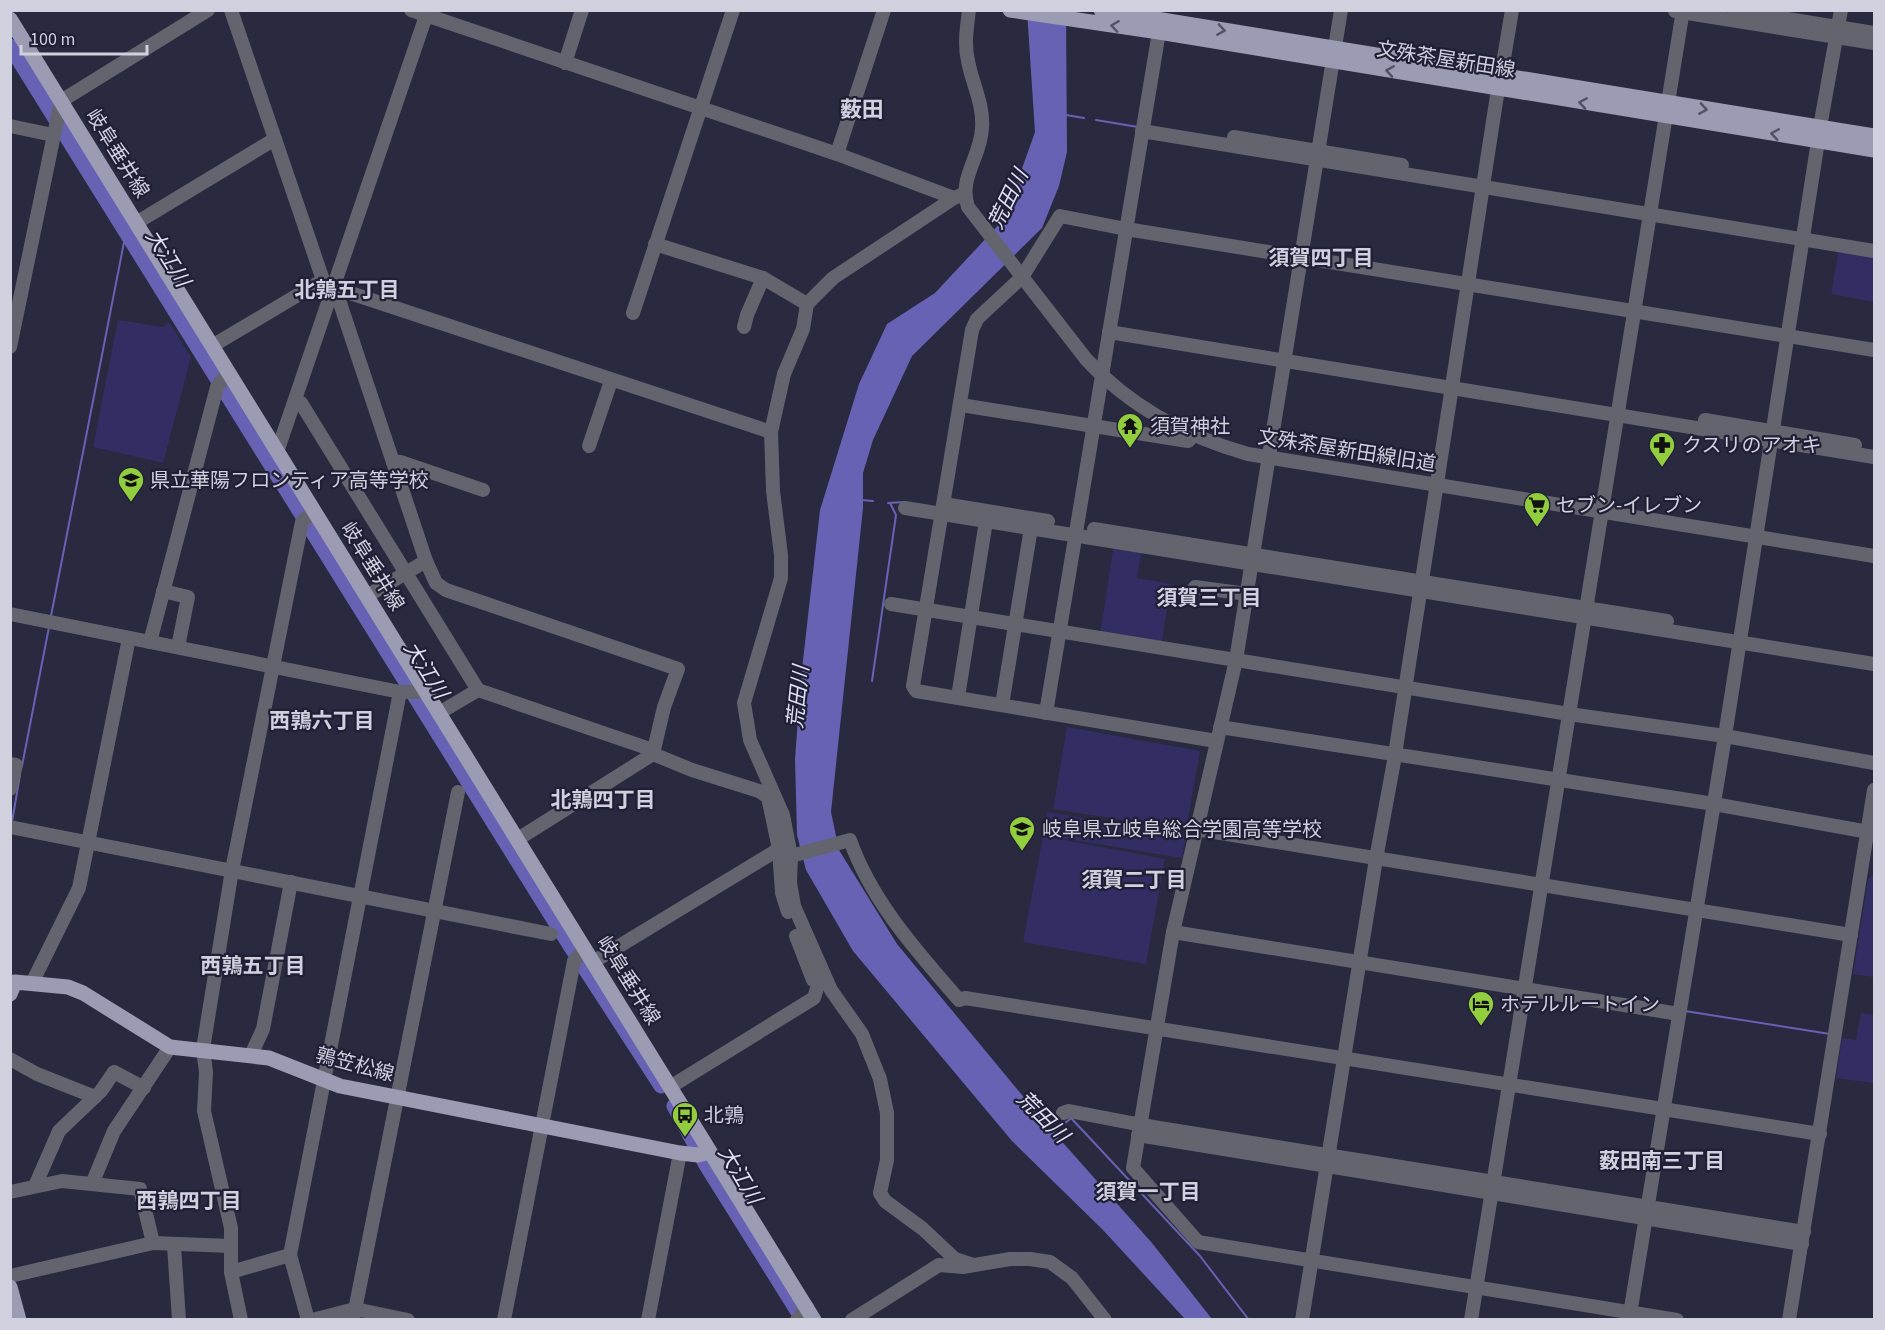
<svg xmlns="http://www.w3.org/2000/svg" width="1885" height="1330" viewBox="0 0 1885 1330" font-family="'Source Sans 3','Noto Sans JP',sans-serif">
  <rect width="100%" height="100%" fill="#29293f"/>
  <g fill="#322e63">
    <path d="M1839 249 1874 254V302L1831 294Z"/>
    <path d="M118 320 163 327 169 322 191 357 163 463 93 447Z"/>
    <path d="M1114 543 1142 548 1137 578 1171 584 1161 646 1100 635Z"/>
    <path d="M1067 727 1200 751 1186 830 1053 809Z"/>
    <path d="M1047 812 1186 835 1182 858 1043 835Z"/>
    <path d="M1043 836 1165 859 1146 964 1023 942Z"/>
    <path d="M1872 875 1874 876V977L1853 974 1868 880Z"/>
    <path d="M1861 1013 1874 1015 1873 1083 1836 1078 1842 1038 1856 1040Z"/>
  </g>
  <path fill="#6762b4" d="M1027 11H1066L1067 152 1059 186 1042 228 912 356 873 440 863 473V508L831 812 839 850 897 944 1041 1118 1152 1243 1212 1319H1185L1103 1230 1012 1141 853 951 806 870 797 835 795 759 801 678 820 510 859 384 887 324 935 293 1004 219 1035 132Z"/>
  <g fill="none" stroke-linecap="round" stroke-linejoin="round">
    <g stroke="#6762b4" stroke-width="2">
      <path d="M1066 115 1084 118"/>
      <path d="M1096 120 1138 127"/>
      <path d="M861 500 873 501"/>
      <path d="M888 503 905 502"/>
      <path d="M51 616 126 232"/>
      <path d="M872 681 896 515 890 503"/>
      <path d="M22 766 49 627"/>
      <path d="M12 822 20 775"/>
      <path d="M1685 1011 1830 1034"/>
      <path d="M1071 1118 1200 1256 1249 1320"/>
      <path d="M1051 1134 1070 1119"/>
    </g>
    <g stroke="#6762b4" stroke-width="15">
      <path d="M10 46 569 944 661 1086"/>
      <path d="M674 1106 706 1165 803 1320"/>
    </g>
    <g stroke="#64646f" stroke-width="14">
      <path d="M231 10 323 280 327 290 333 294"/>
      <path d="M411 10 837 154 954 198"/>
      <path d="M969 10C967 27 964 44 968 61 972 83 984 105 982 128 981 157 958 178 968 207L1086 359C1129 406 1187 437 1248 454L1874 556"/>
      <path d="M1341 10 1236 660 1173 932 1133 1168 1198 1242 1677 1320"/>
      <path d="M1734 10 1874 33"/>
      <path d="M1675 11 1874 43"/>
      <path d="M565 63 582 10"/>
      <path d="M1501 76 1512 10"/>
      <path d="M10 126 53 135"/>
      <path d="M1820 127 1841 10"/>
      <path d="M1142 131 1874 251"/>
      <path d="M1234 137 1402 165"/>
      <path d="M837 154 884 10"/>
      <path d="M964 194 954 198 833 278 807 304 803 329 784 374 771 432 773 491 781 555V578L744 703 750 740 783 815 791 856 790 883 794 906 831 990 862 1034 880 1079 887 1113V1160L880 1193 885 1201 923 1229 955 1259 973 1265"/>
      <path d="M136 223 275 139"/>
      <path d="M655 244 763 278 807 304"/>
      <path d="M335 288 771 432"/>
      <path d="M335 288 393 462"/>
      <path d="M633 313 733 10"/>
      <path d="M744 327 747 315 763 278"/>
      <path d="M1109 332 1874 457"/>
      <path d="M212 346 323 280"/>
      <path d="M10 347 61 101 208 10"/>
      <path d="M296 400 301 403 478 690 439 713"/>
      <path d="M961 405 1188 441 1194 435"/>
      <path d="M1705 420 1855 445"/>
      <path d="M589 446 611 381"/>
      <path d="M277 452 428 10"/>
      <path d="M944 504 1048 521"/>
      <path d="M905 508 1874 664"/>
      <path d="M1094 529 1667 621"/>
      <path d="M426 561 393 462H401L483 490"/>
      <path d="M1195 587 1247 594"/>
      <path d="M163 591 188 597 178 647"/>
      <path d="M367 596 426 561 436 583 446 590 678 669 664 707 653 754"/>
      <path d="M891 604 1569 714 1725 736 1874 763"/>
      <path d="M10 614 400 692H419L425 689"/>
      <path d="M150 642 217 387 228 372"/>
      <path d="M478 690 653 750"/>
      <path d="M958 697 986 521"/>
      <path d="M1002 705 1031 528"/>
      <path d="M1046 713 1159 32"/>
      <path d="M1220 727 1714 804 1874 833"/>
      <path d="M1216 741 916 691 913 686 972 330 977 319 1022 277 1060 216 1126 229 1874 350"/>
      <path d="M653 754 692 770 759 791 768 797 771 804"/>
      <path d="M10 764 16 765 10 789"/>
      <path d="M768 797 779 849 782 893 788 912"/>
      <path d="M10 827 551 934"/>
      <path d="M1196 829 1851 935"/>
      <path d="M518 839 653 754"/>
      <path d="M791 856 850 840C872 902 916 950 959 1000L965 998 1820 1134"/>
      <path d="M1173 932 1679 1014"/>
      <path d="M796 936 813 980"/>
      <path d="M593 962 779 849"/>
      <path d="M32 983 79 888 129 638"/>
      <path d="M251 1055 263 1029 291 882"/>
      <path d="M10 1059 37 1074 95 1097"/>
      <path d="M670 1087 814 998 818 985 813 969"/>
      <path d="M1063 1113 1069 1111 1147 1126 1804 1232"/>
      <path d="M1138 1135 1802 1244"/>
      <path d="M92 1184 114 1131 170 1047"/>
      <path d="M35 1186 59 1131 101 1091 114 1072 144 1088"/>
      <path d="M10 1192 62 1181 140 1189 153 1243"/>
      <path d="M174 1246 179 1320"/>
      <path d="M231 1272 290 1255"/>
      <path d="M10 1276 153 1243 231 1246"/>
      <path d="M241 1320 231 1272V1228L204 1111 206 1072 203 1049 232 870 302 522 314 511"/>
      <path d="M308 1320 290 1255 400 692"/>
      <path d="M312 1320 355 1309 408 1320"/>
      <path d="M353 1320 458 792"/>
      <path d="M504 1320 574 961 585 949"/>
      <path d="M648 1320 680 1153"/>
      <path d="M797 1320 807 1307"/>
      <path d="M852 1320 939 1265 963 1267 1010 1259H1030L1050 1262 1072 1278 1105 1320"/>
      <path d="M1302 1320 1376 859 1394 761 1498 89"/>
      <path d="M1471 1320 1683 10"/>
      <path d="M1629 1320 1725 736 1818 141"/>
      <path d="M1789 1320 1874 790"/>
    </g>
    <g stroke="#9b9bb3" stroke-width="15">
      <path d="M1010 10 1159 32 1874 150"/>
      <path d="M1101 10 1874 136"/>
      <path d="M10 19 814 1320"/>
      <path d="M10 994 15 982 68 987 83 993 170 1047 269 1058 340 1086 680 1153 698 1155 709 1152"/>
      <path d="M10 1287 19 1320"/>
    </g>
  </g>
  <defs><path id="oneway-chevron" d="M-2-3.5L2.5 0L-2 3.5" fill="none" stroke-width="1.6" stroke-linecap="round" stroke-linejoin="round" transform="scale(1.5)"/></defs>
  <g stroke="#515167">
    <use href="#oneway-chevron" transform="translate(1115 26) rotate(-172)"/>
    <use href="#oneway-chevron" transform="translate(1221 30) rotate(9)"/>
    <use href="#oneway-chevron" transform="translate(1390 71) rotate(-171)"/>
    <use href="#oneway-chevron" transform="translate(1583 103) rotate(-171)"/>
    <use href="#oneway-chevron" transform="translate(1703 109) rotate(9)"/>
    <use href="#oneway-chevron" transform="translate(1775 134) rotate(-171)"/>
  </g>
  <defs>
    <g id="temple-pin" transform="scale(1.35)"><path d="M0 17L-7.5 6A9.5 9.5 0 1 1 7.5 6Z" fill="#92cd3e" stroke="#201f35"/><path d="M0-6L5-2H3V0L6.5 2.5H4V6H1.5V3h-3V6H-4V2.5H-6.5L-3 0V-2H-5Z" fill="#111"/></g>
    <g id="pharmacy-pin" transform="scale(1.35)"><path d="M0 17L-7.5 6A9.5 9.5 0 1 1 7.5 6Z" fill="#92cd3e" stroke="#201f35"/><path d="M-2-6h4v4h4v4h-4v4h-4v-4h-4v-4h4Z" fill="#111"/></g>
    <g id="school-pin" transform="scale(1.35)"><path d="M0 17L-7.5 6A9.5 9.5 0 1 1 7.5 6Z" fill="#92cd3e" stroke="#201f35"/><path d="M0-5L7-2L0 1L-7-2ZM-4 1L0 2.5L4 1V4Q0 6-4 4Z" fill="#111"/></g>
    <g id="supermarket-pin" transform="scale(1.35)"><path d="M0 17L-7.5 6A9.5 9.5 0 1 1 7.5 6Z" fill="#92cd3e" stroke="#201f35"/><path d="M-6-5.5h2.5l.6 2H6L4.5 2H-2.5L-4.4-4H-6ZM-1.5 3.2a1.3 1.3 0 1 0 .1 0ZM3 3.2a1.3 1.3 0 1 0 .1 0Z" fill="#111"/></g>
    <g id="hotel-pin" transform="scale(1.35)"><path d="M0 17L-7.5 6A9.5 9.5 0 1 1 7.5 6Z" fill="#92cd3e" stroke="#201f35"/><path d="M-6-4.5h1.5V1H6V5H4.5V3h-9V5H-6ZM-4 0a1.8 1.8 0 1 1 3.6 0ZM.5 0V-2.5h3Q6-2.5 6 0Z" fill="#111"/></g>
    <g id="bus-pin" transform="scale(1.35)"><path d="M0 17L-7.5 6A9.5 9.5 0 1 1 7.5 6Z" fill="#92cd3e" stroke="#201f35"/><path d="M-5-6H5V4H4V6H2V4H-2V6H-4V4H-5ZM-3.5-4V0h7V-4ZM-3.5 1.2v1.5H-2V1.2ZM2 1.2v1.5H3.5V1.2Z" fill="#111"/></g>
  </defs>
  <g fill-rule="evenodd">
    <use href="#temple-pin" x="1130" y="426"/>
    <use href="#pharmacy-pin" x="1662" y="445"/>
    <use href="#school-pin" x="131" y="480"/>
    <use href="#supermarket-pin" x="1537" y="505"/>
    <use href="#school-pin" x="1022" y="829"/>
    <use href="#hotel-pin" x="1481" y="1004"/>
    <use href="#bus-pin" x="685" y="1115"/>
  </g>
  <g text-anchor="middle" stroke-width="4.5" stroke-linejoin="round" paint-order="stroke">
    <g font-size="20" fill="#d0d0df" stroke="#201f35">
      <text transform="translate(1446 59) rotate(9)" y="7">文殊茶屋新田線</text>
      <text transform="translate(118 153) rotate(58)" y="7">岐阜垂井線</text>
      <text transform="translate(1347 450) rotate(9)" y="7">文殊茶屋新田線旧道</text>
      <text transform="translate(373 566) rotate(58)" y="7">岐阜垂井線</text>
      <text transform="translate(629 980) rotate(58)" y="7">岐阜垂井線</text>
      <text transform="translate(355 1064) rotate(15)" y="7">鶉笠松線</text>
    </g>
    <g font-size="20" fill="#d0d0df" stroke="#201f35" text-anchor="start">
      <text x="1150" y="433">須賀神社</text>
      <text x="1682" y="452">クスリのアオキ</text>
      <text x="150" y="487">県立華陽フロンティア高等学校</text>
      <text x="1556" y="512">セブン-イレブン</text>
      <text x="1042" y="836">岐阜県立岐阜総合学園高等学校</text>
      <text x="1500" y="1011">ホテルルートイン</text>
      <text x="704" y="1122">北鶉</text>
    </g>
    <g font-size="21" font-style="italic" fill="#dfe0f7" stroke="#201f35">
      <text transform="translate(1008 199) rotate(-64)" y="7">荒田川</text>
      <text transform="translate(168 258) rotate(58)" y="7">大江川</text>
      <text transform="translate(426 670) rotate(58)" y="7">大江川</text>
      <text transform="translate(798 697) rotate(-84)" y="7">荒田川</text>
      <text transform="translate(1043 1117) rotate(45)" y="7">荒田川</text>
      <text transform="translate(740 1175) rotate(59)" y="7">大江川</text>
    </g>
    <g font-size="21" font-weight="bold" fill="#d0d0df" stroke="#201f35">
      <text x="1321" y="265">須賀四丁目</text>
      <text x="347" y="297">北鶉五丁目</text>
      <text x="1209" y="605">須賀三丁目</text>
      <text x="322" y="728">西鶉六丁目</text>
      <text x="603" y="807">北鶉四丁目</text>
      <text x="1134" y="887">須賀二丁目</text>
      <text x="253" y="973">西鶉五丁目</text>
      <text x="1662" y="1168">薮田南三丁目</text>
      <text x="1148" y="1199">須賀一丁目</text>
      <text x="189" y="1208">西鶉四丁目</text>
    </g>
    <g font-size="22" font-weight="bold" fill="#d0d0df" stroke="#201f35">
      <text x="862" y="117">薮田</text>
    </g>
  </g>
  <rect width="1885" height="1330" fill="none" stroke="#d0d0df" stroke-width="24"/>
  <path d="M21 45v9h126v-9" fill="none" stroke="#d0d0df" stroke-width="3"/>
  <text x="30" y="45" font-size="18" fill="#d0d0df" stroke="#201f35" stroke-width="4.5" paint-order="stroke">100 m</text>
</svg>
